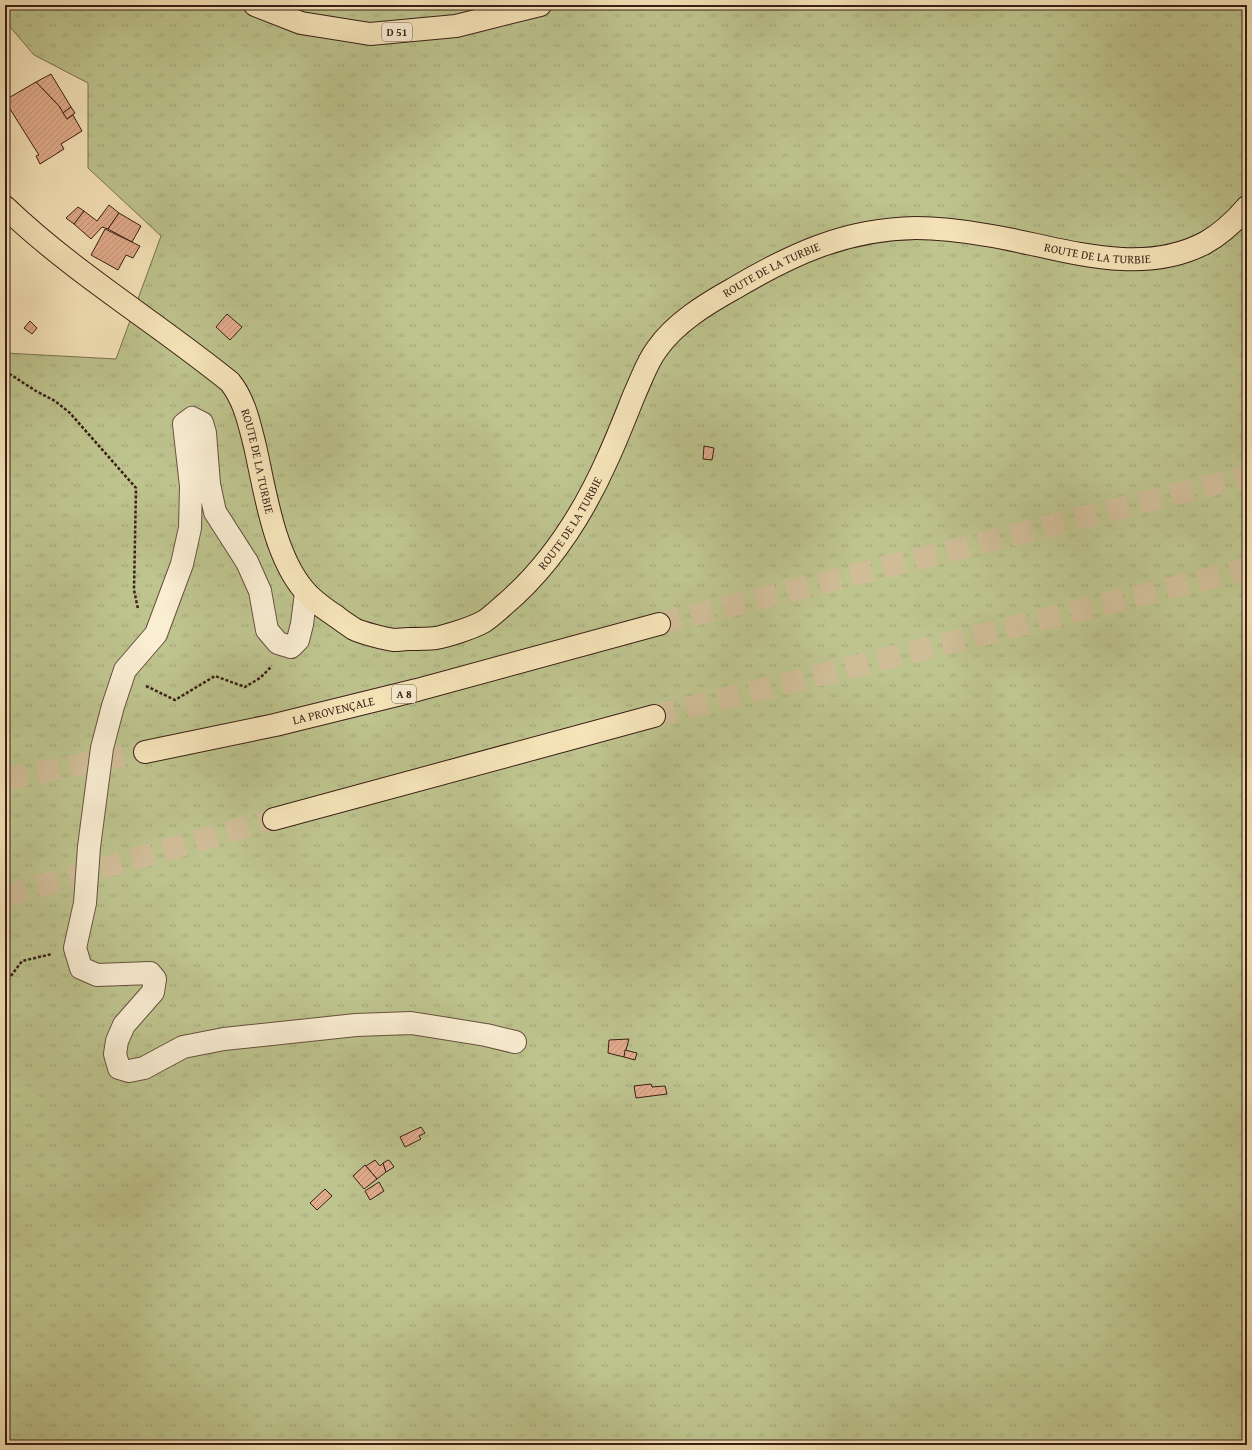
<svg xmlns="http://www.w3.org/2000/svg" width="1252" height="1450" viewBox="0 0 1252 1450" font-family="'Gentium Book Plus',serif">
  <defs>
    <pattern id="grass-tufts" width="24" height="20" patternUnits="userSpaceOnUse"><rect width="24" height="20" fill="#bec48e"/><path d="M3 7l-1-3M5 7V3M7 7l1-3M15 17l-1-3M17 17v-4M19 17l1-3" fill="none" stroke="#a4a87a"/></pattern>
    <pattern id="building-hatch" width="6" height="6" patternUnits="userSpaceOnUse"><rect width="6" height="6" fill="#e3ad8d"/><path d="M-1 1l2-2M0 6l6-6M5 7l2-2" fill="none" stroke="#c49479"/></pattern>
  </defs>
  <rect width="100%" height="100%" fill="#f6e4b9"/>
  <filter id="stains"><feTurbulence type="fractalNoise" baseFrequency=".005" numOctaves="4"/><feColorMatrix values="0 0 0 0 .2 0 0 0 0 .09 0 0 0 0 .02 0 0 0 .5 -.17"/></filter>
  <radialGradient id="worn" r=".72"><stop offset=".6" stop-color="#630" stop-opacity="0"/><stop offset="1" stop-color="#630" stop-opacity=".3"/></radialGradient>
  <path fill="url(#grass-tufts)" stroke="#7c7252" d="M5 5H1247V1445H5V353L116 359 161 236 88 168V83L34 55 5 21Z"/>
  <g fill="url(#building-hatch)" stroke="#391f15">
    <path d="M51 74 71 107 63 113 59 106 36 82Z"/>
    <path d="M36 82 59 106 67 119 73 115 82 131 61 144 64 149 40 164 36 156 39 155 37 152 10 109 7 110 5 106V100Z"/>
    <path d="M71 107 75 113 67 119 63 113Z"/>
    <path d="M109 205 119 213 108 229 102 227 91 239 74 224 84 211 97 221Z"/>
    <path d="M78 207 84 211 74 224 66 218Z"/>
    <path d="M119 213 141 226 132 242 108 229Z"/>
    <path d="M105 229 140 246 133 258 126 255 118 270 91 255Z"/>
    <path d="M227 314 242 327 230 340 216 327Z"/>
    <path d="M30 321 37 328 32 334 24 328Z"/>
    <path d="M704 446 714 448 712 460 703 459Z"/>
    <path d="M629 1039 624 1057 608 1053 609 1040Z"/>
    <path d="M625 1050 637 1053 635 1060 624 1057Z"/>
    <path d="M651 1084 652 1087 665 1086 667 1094 636 1098 634 1086Z"/>
    <path d="M421 1127 425 1133 419 1136 421 1139 405 1147 400 1137Z"/>
    <path d="M375 1160 380 1166 383 1163 386 1172 377 1179 366 1166Z"/>
    <path d="M388 1160 390 1161 394 1167 386 1172 383 1163Z"/>
    <path d="M365 1165 377 1179 364 1189 353 1176Z"/>
    <path d="M379 1182 384 1191 370 1200 365 1191Z"/>
    <path d="M325 1189 332 1196 317 1210 310 1203Z"/>
  </g>
  <g fill="none" stroke-linecap="round" stroke-linejoin="round">
    <g stroke="#d0bd98" stroke-width="22" stroke-dasharray="22 11" stroke-linecap="butt">
      <path d="M659 624 1247 476"/>
      <path d="M654 716 1247 569"/>
      <path d="M5 779 145 752"/>
      <path d="M5 896 274 819"/>
    </g>
    <g stroke="#68503e" stroke-width="24">
      <path id="minor" d="M306 593 302 624 298 640 291 647 278 643 267 630 260 591 247 562 215 512 209 484 205 433 202 423 192 418 184 424 191 486 190 528 182 564 156 634 125 670 113 706 102 748 89 847 85 903 75 948 81 968 97 975 150 973 155 979 153 992 124 1025 117 1041 115 1054 119 1068 129 1071 144 1068 183 1047 224 1039 356 1025 411 1023 486 1035 515 1042"/>
    </g>
    <g stroke="#391f15" stroke-width="24">
      <g id="major">
        <path d="M255 5 301 23 370 34 456 26 540 5"/>
        <path id="s1" d="M5 207C74 273 156 322 230 382 245 401 249 423 255 446 265 491 274 555 304 590 313 601 325 609 337 617 342 621 348 625 354 629 362 633 386 639 394 640 399 640 404 639 408 639 418 639 427 639 436 638 447 636 472 628 483 622 490 618 497 611 504 605 550 566 584 512 608 458 618 436 626 415 635 393 642 378 647 362 657 349 675 323 706 304 733 289 792 254 846 229 916 228 939 228 963 231 986 235 1057 246 1136 279 1205 243 1221 234 1235 221 1247 207"/>
      </g>
    </g>
    <g stroke="#391f15" stroke-width="24">
      <g id="highway">
        <path id="s2" d="M145 752 275 725 417 690 659 624"/>
        <path d="M274 819 654 716"/>
      </g>
    </g>
    <g stroke="#391f15" stroke-width="2.5" stroke-dasharray="3 2" stroke-linecap="butt">
      <path d="M5 371 36 391 55 401 70 413 136 488 134 590 138 609"/>
      <path d="M146 686 175 700 215 676 245 687 260 678 272 666"/>
      <path d="M5 984 22 961 52 954"/>
    </g>
    <use href="#minor" stroke="#f9edd2" stroke-width="22"/>
    <use href="#major" stroke="#f6e4b9" stroke-width="22"/>
    <use href="#highway" stroke="#f6e4b9" stroke-width="22"/>
  </g>
  <g text-anchor="middle" stroke-width="3" stroke-linejoin="round" paint-order="stroke">
    <g fill="#f9edd2" stroke="#735d4e" stroke-width="1">
      <rect x="382" y="23" width="30" height="18" rx="3"/>
      <rect x="392" y="685" width="24" height="18" rx="3"/>
    </g>
    <g font-size="11" font-weight="bold" fill="#391f15">
      <text x="397" y="36">D 51</text>
      <text x="404" y="698">A 8</text>
    </g>
    <g font-size="12" fill="#391f15" stroke="#f9edd2">
      <text dy="4" stroke="none"><textPath href="#s1" startOffset="1510">ROUTE DE LA TURBIE</textPath></text>
      <text dy="4" stroke="none"><textPath href="#s1" startOffset="1174">ROUTE DE LA TURBIE</textPath></text>
      <text dy="4" stroke="none"><textPath href="#s1" startOffset="370">ROUTE DE LA TURBIE</textPath></text>
      <text dy="4" stroke="none"><textPath href="#s1" startOffset="838">ROUTE DE LA TURBIE</textPath></text>
      <text dy="4" stroke="none"><textPath href="#s2" startOffset="193">LA PROVENÇALE</textPath></text>
    </g>
  </g>
  <rect width="1252" height="1450" fill="none" stroke="#f6e4b9" stroke-width="20"/>
  <rect x="6" y="6" width="1240" height="1438" fill="none" stroke="#391f15" stroke-width="2"/>
  <rect x="10" y="10" width="1232" height="1430" fill="none" stroke="#391f15"/>
  <rect width="100%" height="100%" filter="url(#stains)"/>
  <rect width="100%" height="100%" fill="url(#worn)"/>
</svg>
